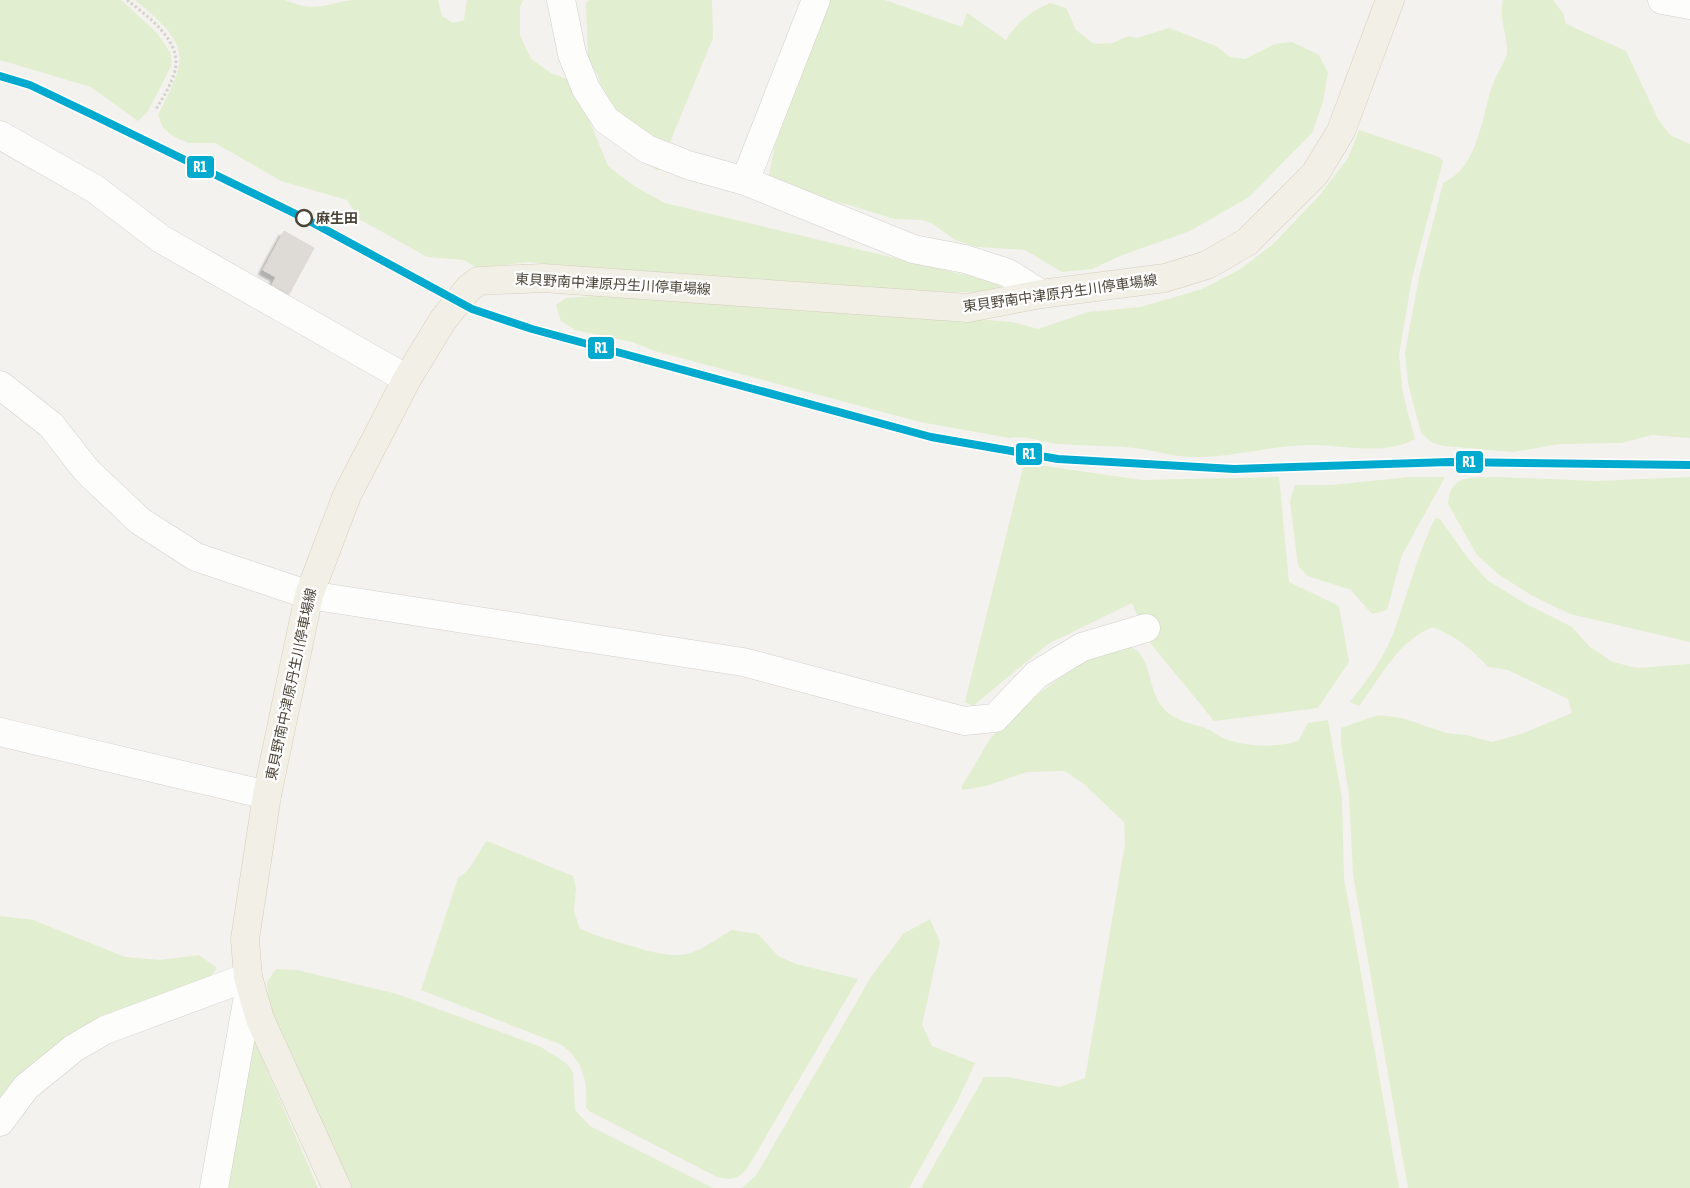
<svg xmlns="http://www.w3.org/2000/svg" width="1690" height="1188" viewBox="0 0 1690 1188" font-family="'Asap Condensed','Noto Sans JP',sans-serif">
  <defs>
    <filter id="shadow"><feDropShadow dx="-4.5" dy="4.5" stdDeviation="1" flood-color="#0004"/></filter>
  </defs>
  <rect width="100%" height="100%" fill="#f4f2ee"/>
  <g fill="#e1eecf">
    <path d="M0 0H121L157 33 170 52 172 64 163 82 148 111 138 121 91 87 0 60Z"/>
    <path d="M135 0H285C315 13 324 4 353 0 380 0 410 0 438 0L442 16 453 23 464 20 467 0H523L520 7V35L531 59 551 73 567 79 579 96 608 166 634 186 665 203 978 278 999 285 1002 292H918L619 272 530 262 477 268 464 260 427 257 359 219 347 200 281 181 215 143H188L173 136 163 128 158 115C190 54 189 45 135 0Z"/>
    <path d="M590 0H712L713 38 658 171 629 151 602 91 598 75 588 60 586 3Z"/>
    <path d="M829 0H885L962 27 967 13 1006 40C1018 21 1030 12 1050 3L1066 8 1076 30 1094 44 1113 43 1128 36 1137 38 1169 28 1216 46 1230 57 1245 59 1275 44 1292 42 1319 55 1328 73 1323 102 1312 133 1249 197 1190 231 1120 256 1092 269 1062 272 1025 250 977 247 955 240 933 224 922 220 894 219 846 204 801 193 768 179 775 145Z"/>
    <path d="M1503 0H1553L1563 13 1566 24 1626 51 1658 119 1670 135 1690 144V438L1652 435 1621 443 1560 444 1513 452 1444 446 1433 443 1421 433 1408 383 1405 353 1419 277 1443 183C1479 167 1481 117 1493 84 1496 75 1506 60 1507 53 1508 34 1498 18 1503 0Z"/>
    <path d="M1359 130 1439 157 1443 161 1412 278 1399 355 1403 394 1415 439C1382 457 1342 444 1307 445 1263 446 1222 461 1178 456 1163 454 1149 449 1134 448 1108 445 1083 446 1058 444 1041 442 1026 435 1009 438L920 422 655 351 632 342 575 330 561 321 556 305 566 298 592 296 974 319 1012 322 1038 329 1088 312 1141 307 1202 289 1239 270 1273 244 1319 196 1348 158Z"/>
    <path d="M1024 463 1142 480 1279 477 1289 582 1339 606 1349 662 1318 708 1214 721 1147 639 1132 603 1048 644 973 706 965 702Z"/>
    <path d="M1409 477H1445L1402 555 1387 610 1372 614 1351 590 1308 576 1298 566 1290 501 1295 485H1331Z"/>
    <path d="M1496 477 1597 481 1690 477V642L1570 614 1531 595 1498 574 1477 555 1448 504C1450 473 1473 478 1496 477Z"/>
    <path d="M1435 518 1440 519 1467 557 1487 580 1526 604 1572 627 1590 647 1613 662 1637 668 1690 664V1188H1408L1353 875 1349 795 1341 744V728L1378 715 1402 718 1446 733 1466 735 1492 742 1521 734 1572 713 1568 699 1508 670 1488 667C1472 649 1456 636 1432 627 1396 643 1382 676 1359 706L1350 702C1366 681 1383 660 1393 634 1407 595 1417 556 1435 518Z"/>
    <path d="M1124 645C1154 650 1145 688 1164 709 1175 721 1190 723 1205 728 1213 731 1218 736 1225 739 1248 747 1275 748 1298 741L1308 723 1328 720 1342 798 1344 878 1399 1188H921L984 1077H1007L1060 1087 1085 1078 1125 844 1124 822 1085 785 1065 771 1027 772 986 786 962 790V786L990 739 1014 712 1092 654Z"/>
    <path d="M487 841 573 876 576 889 574 911 580 929C597 936 614 941 631 946 681 961 688 959 731 930L758 934 778 956 796 964 858 979 748 1167C738 1180 730 1181 715 1176L589 1111 586 1107C588 1081 583 1061 562 1045L421 990 458 878C472 871 477 852 487 841Z"/>
    <path d="M0 916 33 920 125 957 160 960 199 955 217 968 208 979 119 1010 78 1029 24 1077 0 1106Z"/>
    <path d="M930 919 940 942 922 1025 932 1046 975 1063 957 1102 909 1188H742L757 1174 871 977 903 934Z"/>
    <path d="M276 969 297 970 397 994 539 1046 566 1063 573 1072 575 1110 590 1126 713 1188H348L269 1009 267 982Z"/>
    <path d="M248 1026 318 1188H220Z"/>
  </g>
  <path fill="#dedbd6" stroke="#dcd9d4" filter="url(#shadow)" d="M284 231 314 248 289 294 272 285 276 277 263 270Z"/>
  <g fill="none" stroke-linecap="round" stroke-linejoin="round">
    <g stroke="#d2d0cb" stroke-width="29">
      <g id="minor">
        <path d="M561 0 572 54 586 89 606 120 647 149 688 165 745 181"/>
        <path d="M816 0 745 181 913 249 965 259 1008 273 1041 294"/>
        <path d="M1662 0 1690 5"/>
        <path d="M0 135 95 189 161 239 407 379"/>
        <path d="M0 385 51 425 87 471 140 521 196 557 309 595 743 662 964 721 995 718 1036 675 1082 647 1146 628"/>
        <path d="M0 732 267 795"/>
        <path d="M0 1122 26 1087 74 1048 105 1030 248 977"/>
        <path d="M214 1188 250 985"/>
      </g>
    </g>
    <g stroke="#d6cebb" stroke-width="29">
      <path id="major" d="M337 1188 260 1019 248 977 245 939 267 795 309 595 347 495 407 379 443 320 468 289 478 281 543 278 968 308 1041 294 1165 278 1207 265 1247 242 1315 174 1341 131 1390 0"/>
    </g>
    <path stroke="#d3d2cc" stroke-width="3" stroke-dasharray="2.5 2.5" stroke-linecap="butt" d="M127 0C146 15 177 37 176 64 175 80 163 97 155 111"/>
    <use href="#minor" stroke="#fdfdfc" stroke-width="28"/>
    <use href="#major" stroke="#f2efe6" stroke-width="28"/>
    <g stroke="#fff" stroke-width="11">
      <path id="rail-1" d="M0 76 30 85 97 117 304 218 472 309 532 329 931 437 1058 459 1234 469 1449 462 1690 465"/>
    </g>
    <use href="#rail-1" stroke="#00a9ce" stroke-width="8"/>
  </g>
  <circle fill="#fff" stroke="#4b4439" stroke-width="2.5" cx="304" cy="218" r="8"/>
  <g text-anchor="middle" stroke-width="4.5" stroke-linejoin="round" paint-order="stroke">
    <g font-size="14" font-weight="bold" fill="#4b4439" stroke="#fff" text-anchor="start">
      <text x="316" y="223">麻生田</text>
    </g>
    <g font-size="14" fill="#4b4439" stroke="#fff">
      <text transform="translate(613 284) rotate(3)" y="5">東貝野南中津原丹生川停車場線</text>
      <text transform="translate(1060 293) rotate(-8)" y="5">東貝野南中津原丹生川停車場線</text>
      <text transform="translate(291 684) rotate(-78)" y="5">東貝野南中津原丹生川停車場線</text>
    </g>
  </g>
  <g stroke="#fff" stroke-width="2">
    <rect x="186" y="155" width="29" height="24" rx="5" fill="#00a9ce"/>
    <rect x="587" y="336" width="28" height="24" rx="5" fill="#00a9ce"/>
    <rect x="1015" y="442" width="28" height="24" rx="5" fill="#00a9ce"/>
    <rect x="1455" y="450" width="29" height="24" rx="5" fill="#00a9ce"/>
  </g>
  <g font-size="14" text-anchor="middle" font-weight="bold" fill="#fff">
    <text x="200" y="172">R1</text>
    <text x="601" y="353">R1</text>
    <text x="1029" y="459">R1</text>
    <text x="1469" y="467">R1</text>
  </g>
</svg>
